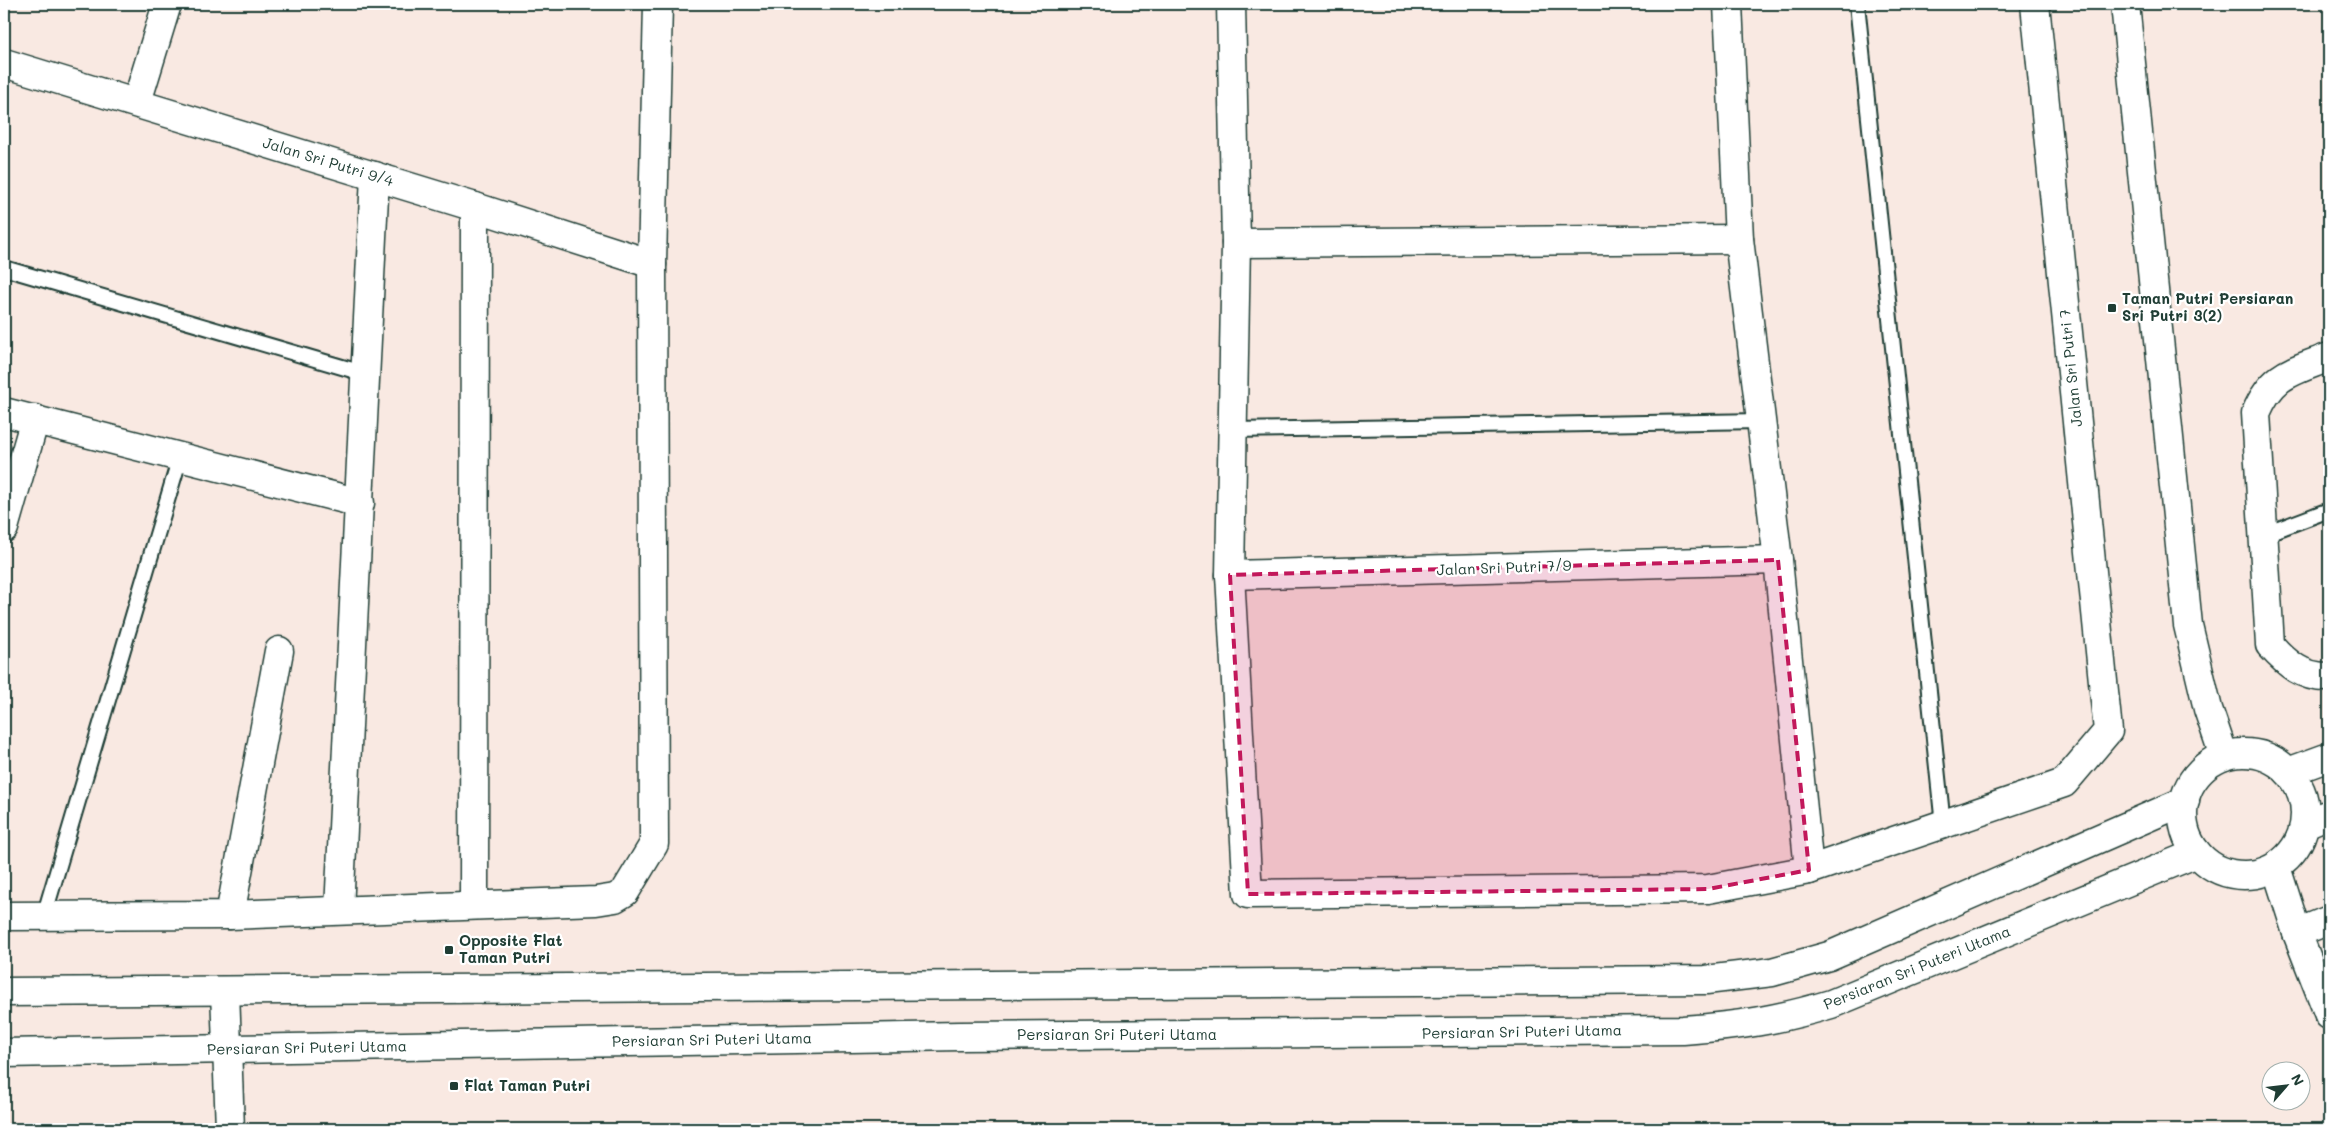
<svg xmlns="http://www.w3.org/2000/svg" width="2333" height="1133" viewBox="0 0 2333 1133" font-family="Mali,sans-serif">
  <rect width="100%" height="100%" fill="#f9e9e2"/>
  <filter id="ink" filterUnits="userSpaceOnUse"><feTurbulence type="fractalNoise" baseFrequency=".02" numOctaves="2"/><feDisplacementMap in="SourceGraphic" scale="10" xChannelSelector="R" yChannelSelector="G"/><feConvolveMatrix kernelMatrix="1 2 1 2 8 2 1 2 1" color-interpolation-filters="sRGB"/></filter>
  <g filter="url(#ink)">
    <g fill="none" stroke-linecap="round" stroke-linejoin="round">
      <g stroke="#1f3d34" stroke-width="18">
        <g id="lane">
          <path d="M1857 4 1943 825"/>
          <path d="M4 268 366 374"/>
          <path d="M1232 430 1761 421"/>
          <path d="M2263 535 2329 510"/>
          <path d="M44 916 180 457"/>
        </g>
      </g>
      <g stroke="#1f3d34" stroke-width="31">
        <g id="street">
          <path d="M1231 4 1236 243 1230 575 1248 894 1708 889 1809 870 2064 783 2108 731 2035 4"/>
          <path d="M1728 4 1739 239 1778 560 1809 870"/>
          <path d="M4 63 475 207 652 264"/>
          <path d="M137 102 167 4"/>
          <path d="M1236 243 1739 239"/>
          <path d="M2329 357C2292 372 2273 373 2256 413L2270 645C2287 664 2303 678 2329 677"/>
          <path d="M4 412 360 503"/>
          <path d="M4 528 35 419"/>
          <path d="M1230 575 1778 560"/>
          <path d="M2276 867 2297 933 2329 1015"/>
          <path d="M474 905 475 207"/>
          <path d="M339 910 375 176"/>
          <path d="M230 915 279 651"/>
          <path d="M4 916 230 915 596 901 615 898 625 892 654 844 652 264 658 4"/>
          <path d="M2297 933 2329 920"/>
          <path d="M225 991 230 1129"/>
        </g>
      </g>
      <g stroke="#1f3d34" stroke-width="31">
        <g id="secondary">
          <path d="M2125 4 2188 625 2208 709 2224 756"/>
          <circle cx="2244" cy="814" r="61"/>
          <path d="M2288 772 2329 757"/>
          <path d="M2305 824 2329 814"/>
          <path d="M4 992 1706 980 1772 972 1829 956 2185 801"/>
          <path d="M4 1053 960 1036 1683 1030C1738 1026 1778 1020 1831 1004L2197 853"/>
        </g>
      </g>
      <use href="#lane" stroke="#fff" stroke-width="14"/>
      <use href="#street" stroke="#fff" stroke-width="28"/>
      <use href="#secondary" stroke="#fff" stroke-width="28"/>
    </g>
  </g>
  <path fill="#c2185b" fill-opacity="0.2" stroke="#c2185b" stroke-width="4" stroke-dasharray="10 6" stroke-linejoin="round" d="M1778 560 1809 870 1708 889 1248 894 1230 575Z"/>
  <g fill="#1f3d34" stroke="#fff" stroke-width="2">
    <rect x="2107" y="303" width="10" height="10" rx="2.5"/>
    <rect x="444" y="945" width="10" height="10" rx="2.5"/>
    <rect x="449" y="1081" width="10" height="10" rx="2.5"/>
  </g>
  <g text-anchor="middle" stroke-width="4.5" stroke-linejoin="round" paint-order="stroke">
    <g font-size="15" fill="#1f3d34" stroke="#fff">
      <text transform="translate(328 162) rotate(17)" y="5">Jalan Sri Putri 9/4</text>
      <text transform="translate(2071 368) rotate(-96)" y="5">Jalan Sri Putri 7</text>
      <text transform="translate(1504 568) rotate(-2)" y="5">Jalan Sri Putri 7/9</text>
      <text transform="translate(1917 968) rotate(-22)" y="5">Persiaran Sri Puteri Utama</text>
      <text transform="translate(1522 1032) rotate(-1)" y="5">Persiaran Sri Puteri Utama</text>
      <text x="1117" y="1040">Persiaran Sri Puteri Utama</text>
      <text transform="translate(712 1040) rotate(-1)" y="5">Persiaran Sri Puteri Utama</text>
      <text transform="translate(307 1048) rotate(-1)" y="5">Persiaran Sri Puteri Utama</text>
    </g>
    <g font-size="15" font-weight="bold" fill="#1f3d34" stroke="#fff" text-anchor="start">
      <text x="2122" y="304">Taman Putri Persiaran<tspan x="2122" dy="17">Sri Putri 3(2)</tspan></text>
      <text x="459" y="946">Opposite Flat<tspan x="459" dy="17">Taman Putri</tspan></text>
      <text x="464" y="1091">Flat Taman Putri</text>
    </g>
  </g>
  <rect width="2333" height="1133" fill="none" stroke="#fff" stroke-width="20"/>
  <rect x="10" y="10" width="2313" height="1113" fill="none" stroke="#1f3d34" stroke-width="2" filter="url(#ink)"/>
  <g transform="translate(2286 1086) rotate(62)"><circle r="24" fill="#ffffff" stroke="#a5b1ae"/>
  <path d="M0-4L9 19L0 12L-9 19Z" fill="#1f3d34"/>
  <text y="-8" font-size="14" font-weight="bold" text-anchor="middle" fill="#1f3d34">N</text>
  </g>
</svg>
